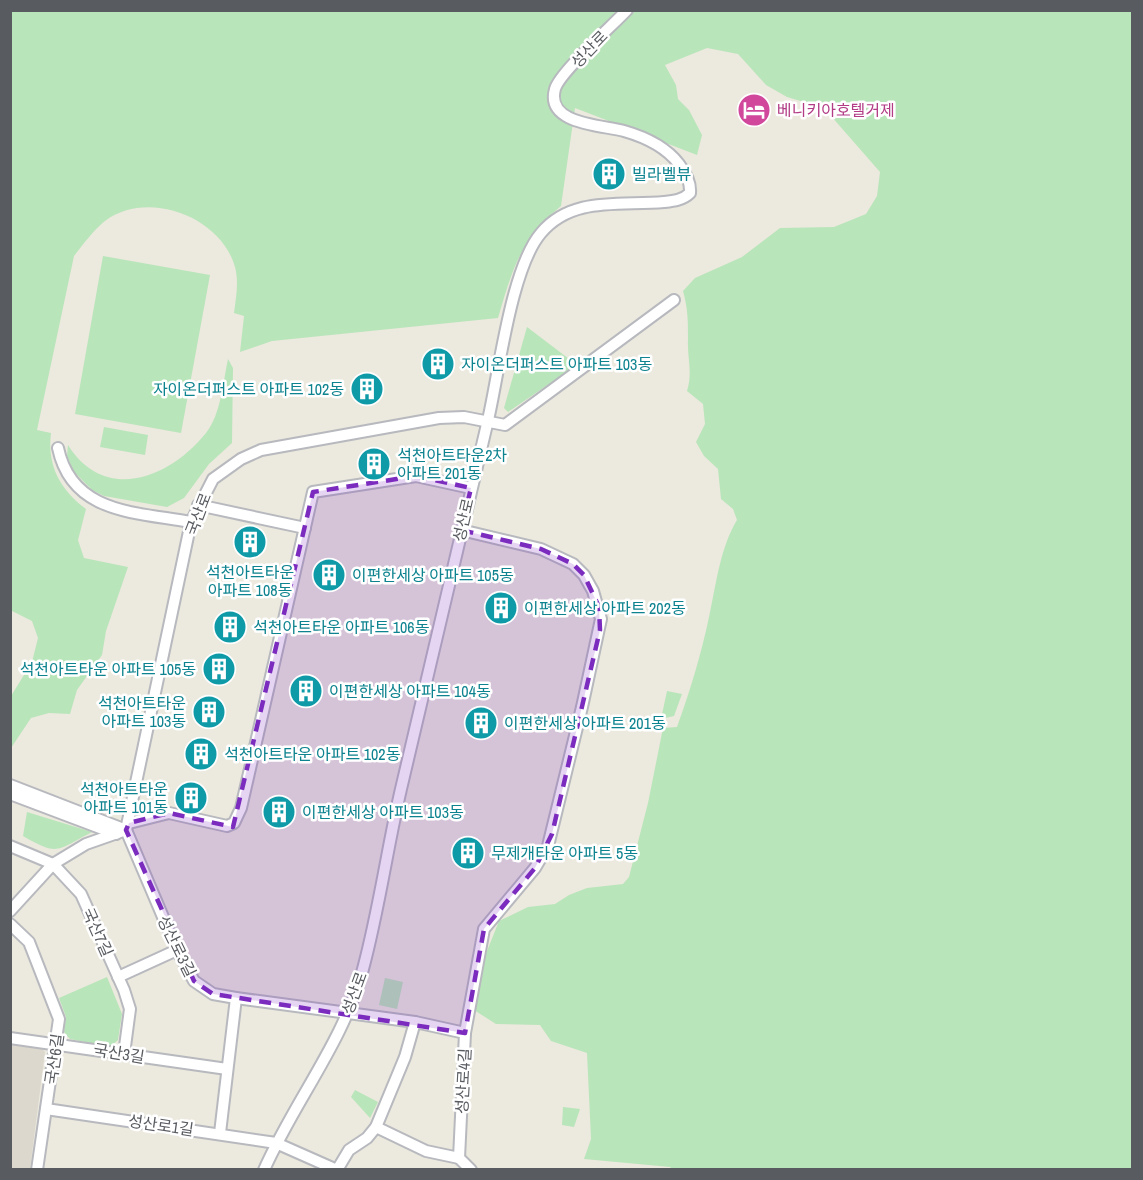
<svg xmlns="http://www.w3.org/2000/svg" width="1143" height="1180" viewBox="0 0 1143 1180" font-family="'Archivo Narrow','Noto Sans KR',sans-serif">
  <rect width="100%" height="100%" fill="#ece9de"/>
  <path fill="#dcd8cd" d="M11 1042 40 1046 45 1052 30 1169 11 1170Z"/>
  <g fill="#b9e5ba">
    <path d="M11 11H1132V1169L673 1170 670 1167 584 1159 591 1139 587 1053 551 1041 540 1025 496 1024 474 1010 485 956 499 921 528 907 555 904 569 895 587 888 623 884 629 877 648 803 663 728 677 727C690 691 701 655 709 617 716 585 720 548 737 520L733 509 721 499 718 469 704 456 696 442 705 424 703 404 687 391C693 372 687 358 688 339 688 321 688 309 683 291L695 278 742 257 780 228 834 227 866 214 877 196 880 172 824 108 787 97 766 85 738 54 707 48 665 65 676 85 678 99 689 110 702 135 697 155 575 108 561 206C519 242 513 268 498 318L272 341 240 352 244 316 234 313C236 298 239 282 235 267 221 217 148 189 105 221 93 231 84 243 74 256L37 430 51 433C47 466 60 489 86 509L78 540 84 558 128 567 106 631 102 655 77 690 70 714 49 713 31 718 11 748V696L32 662 38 638 32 621 10 610Z"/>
    <path d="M103 256 210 275 181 433 75 414Z"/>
    <path d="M527 327 577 365 508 412 504 408Z"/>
    <path d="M228 359 233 368 232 443 209 464 184 498 167 507 104 496 92 490 74 472 67 456 68 445C105 504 170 478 206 433 221 414 223 382 228 359Z"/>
    <path d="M104 427 148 435 145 455 100 447Z"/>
    <path d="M667 691 682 694 674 716 661 719Z"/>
    <path d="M27 812 92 832C57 850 59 857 23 836Z"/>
    <path d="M107 977 122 1014 118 1040 110 1047 70 1039 64 1032 66 1017 59 998Z"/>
    <path d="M385 978 403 982 397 1009 379 1005Z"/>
    <path d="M355 1090 378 1102 370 1118 351 1097Z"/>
    <path d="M563 1107 580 1109 574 1127 562 1125Z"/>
  </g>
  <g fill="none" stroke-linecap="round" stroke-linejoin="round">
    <g stroke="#b7b9be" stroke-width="14">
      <g id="minor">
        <path d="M58 448C72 514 136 512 191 522"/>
        <path d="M198 505 305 528"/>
        <path d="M461 530 541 549 573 564 584 575 593 591 601 619 582 707 548 846 535 868 484 929 465 1033"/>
        <path d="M10 785 126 830"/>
        <path d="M10 794 116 834"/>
        <path d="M129 823 169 813 227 826 234 823 241 808 313 492 416 476 471 488"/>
        <path d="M126 830 191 522 213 479 241 459 261 450 439 418 464 417 505 425 674 300"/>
        <path d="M126 830 177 950 194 981 213 994 236 998 415 1022 465 1033 459 1158 471 1170"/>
        <path d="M10 846 53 864 81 894 124 990 130 1009 124 1054"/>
        <path d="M10 911 53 864 86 844 126 830"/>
        <path d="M10 924 29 942 59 1019 37 1170"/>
        <path d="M118 977 177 950"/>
        <path d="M10 1038 227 1069"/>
        <path d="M46 1109 276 1143 337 1170"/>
        <path d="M376 1127 426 1151 459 1158"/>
        <path d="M220 1133 236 998"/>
        <path d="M264 1170C294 1102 344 1041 363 969 379 910 387 849 401 789 429 666 460 543 488 420 499 373 511 268 541 233 572 196 620 206 664 202 673 201 683 200 690 193 691 182 686 173 679 164 666 147 645 137 624 131 603 125 545 125 555 89 560 72 612 26 627 10"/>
        <path d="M337 1170 349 1150 367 1138 376 1127 405 1057 415 1022"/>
      </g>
    </g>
    <use href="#minor" stroke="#fff" stroke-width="10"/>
  </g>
  <path fill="#7b2cbf" fill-opacity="0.2" stroke="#7b2cbf" stroke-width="4.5" stroke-dasharray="12 8" stroke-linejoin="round" d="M416 476 471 488 461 530 541 549 573 564 584 575 599 607 600 630 552 834 535 868 484 929 465 1033 213 994 194 981 126 830 129 823 169 813 233 827 313 492Z"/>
  <defs>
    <g id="hotel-disc" transform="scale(1.725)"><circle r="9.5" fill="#d1479c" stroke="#fff"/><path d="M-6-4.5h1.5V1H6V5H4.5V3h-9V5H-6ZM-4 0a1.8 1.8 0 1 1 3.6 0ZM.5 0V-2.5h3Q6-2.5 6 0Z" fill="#fff"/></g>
    <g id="building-disc" transform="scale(1.725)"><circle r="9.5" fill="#0f9aa8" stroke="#fff"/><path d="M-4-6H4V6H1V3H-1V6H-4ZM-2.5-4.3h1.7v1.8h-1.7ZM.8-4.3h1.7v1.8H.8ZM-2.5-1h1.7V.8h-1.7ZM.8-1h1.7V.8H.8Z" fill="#fff"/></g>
  </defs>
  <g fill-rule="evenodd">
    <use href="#hotel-disc" x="754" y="110"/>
    <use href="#building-disc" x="609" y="174"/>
    <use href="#building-disc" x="438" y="364"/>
    <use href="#building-disc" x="367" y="389"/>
    <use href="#building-disc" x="374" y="464"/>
    <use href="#building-disc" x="250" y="542"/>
    <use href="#building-disc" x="329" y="575"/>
    <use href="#building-disc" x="501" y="608"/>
    <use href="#building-disc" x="230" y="627"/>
    <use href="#building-disc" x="219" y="669"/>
    <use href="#building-disc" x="306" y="691"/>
    <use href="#building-disc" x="209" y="712"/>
    <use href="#building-disc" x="481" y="723"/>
    <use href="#building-disc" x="201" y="754"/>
    <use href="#building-disc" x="191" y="798"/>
    <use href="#building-disc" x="279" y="812"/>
    <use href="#building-disc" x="468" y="853"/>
  </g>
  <g text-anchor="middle" stroke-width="5" stroke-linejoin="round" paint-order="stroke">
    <g font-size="16" fill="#585b60" stroke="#fff">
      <text transform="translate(589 49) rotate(-46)" y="6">성산로</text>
      <text transform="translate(198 514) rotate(-69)" y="6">국산로</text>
      <text transform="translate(463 520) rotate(-77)" y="6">성산로</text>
      <text transform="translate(98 932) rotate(66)" y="6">국산7길</text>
      <text transform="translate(177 946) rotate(64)" y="6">성산로3길</text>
      <text transform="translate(354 993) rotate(-70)" y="6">성산로</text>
      <text transform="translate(119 1053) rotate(9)" y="6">국산3길</text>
      <text transform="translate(54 1059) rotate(-82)" y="6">국산6길</text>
      <text transform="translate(463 1081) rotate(-87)" y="6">성산로4길</text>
      <text transform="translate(161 1125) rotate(8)" y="6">성산로1길</text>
    </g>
    <g font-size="16" fill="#b23c85" stroke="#fff" text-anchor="start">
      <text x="777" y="116">베니키아호텔거제</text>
    </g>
    <g font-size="16" fill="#0d838f" stroke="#fff" text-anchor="start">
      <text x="632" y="180">빌라벨뷰</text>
      <text x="461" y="370">자이온더퍼스트 아파트 103동</text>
      <text x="344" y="395" text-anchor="end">자이온더퍼스트 아파트 102동</text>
      <text x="397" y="461">석천아트타운2차<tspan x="397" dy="18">아파트 201동</tspan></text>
      <text x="250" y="578" text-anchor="middle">석천아트타운<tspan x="250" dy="18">아파트 108동</tspan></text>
      <text x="352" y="581">이편한세상 아파트 105동</text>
      <text x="524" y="614">이편한세상 아파트 202동</text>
      <text x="253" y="633">석천아트타운 아파트 106동</text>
      <text x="196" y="675" text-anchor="end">석천아트타운 아파트 105동</text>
      <text x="329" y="697">이편한세상 아파트 104동</text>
      <text x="186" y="709" text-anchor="end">석천아트타운<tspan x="186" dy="18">아파트 103동</tspan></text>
      <text x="504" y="729">이편한세상 아파트 201동</text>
      <text x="224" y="760">석천아트타운 아파트 102동</text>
      <text x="168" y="795" text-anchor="end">석천아트타운<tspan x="168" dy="18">아파트 101동</tspan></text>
      <text x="302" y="818">이편한세상 아파트 103동</text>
      <text x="491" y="859">무제개타운 아파트 5동</text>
    </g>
  </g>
  <rect width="1143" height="1180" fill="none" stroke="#585b60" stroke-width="24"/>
</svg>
